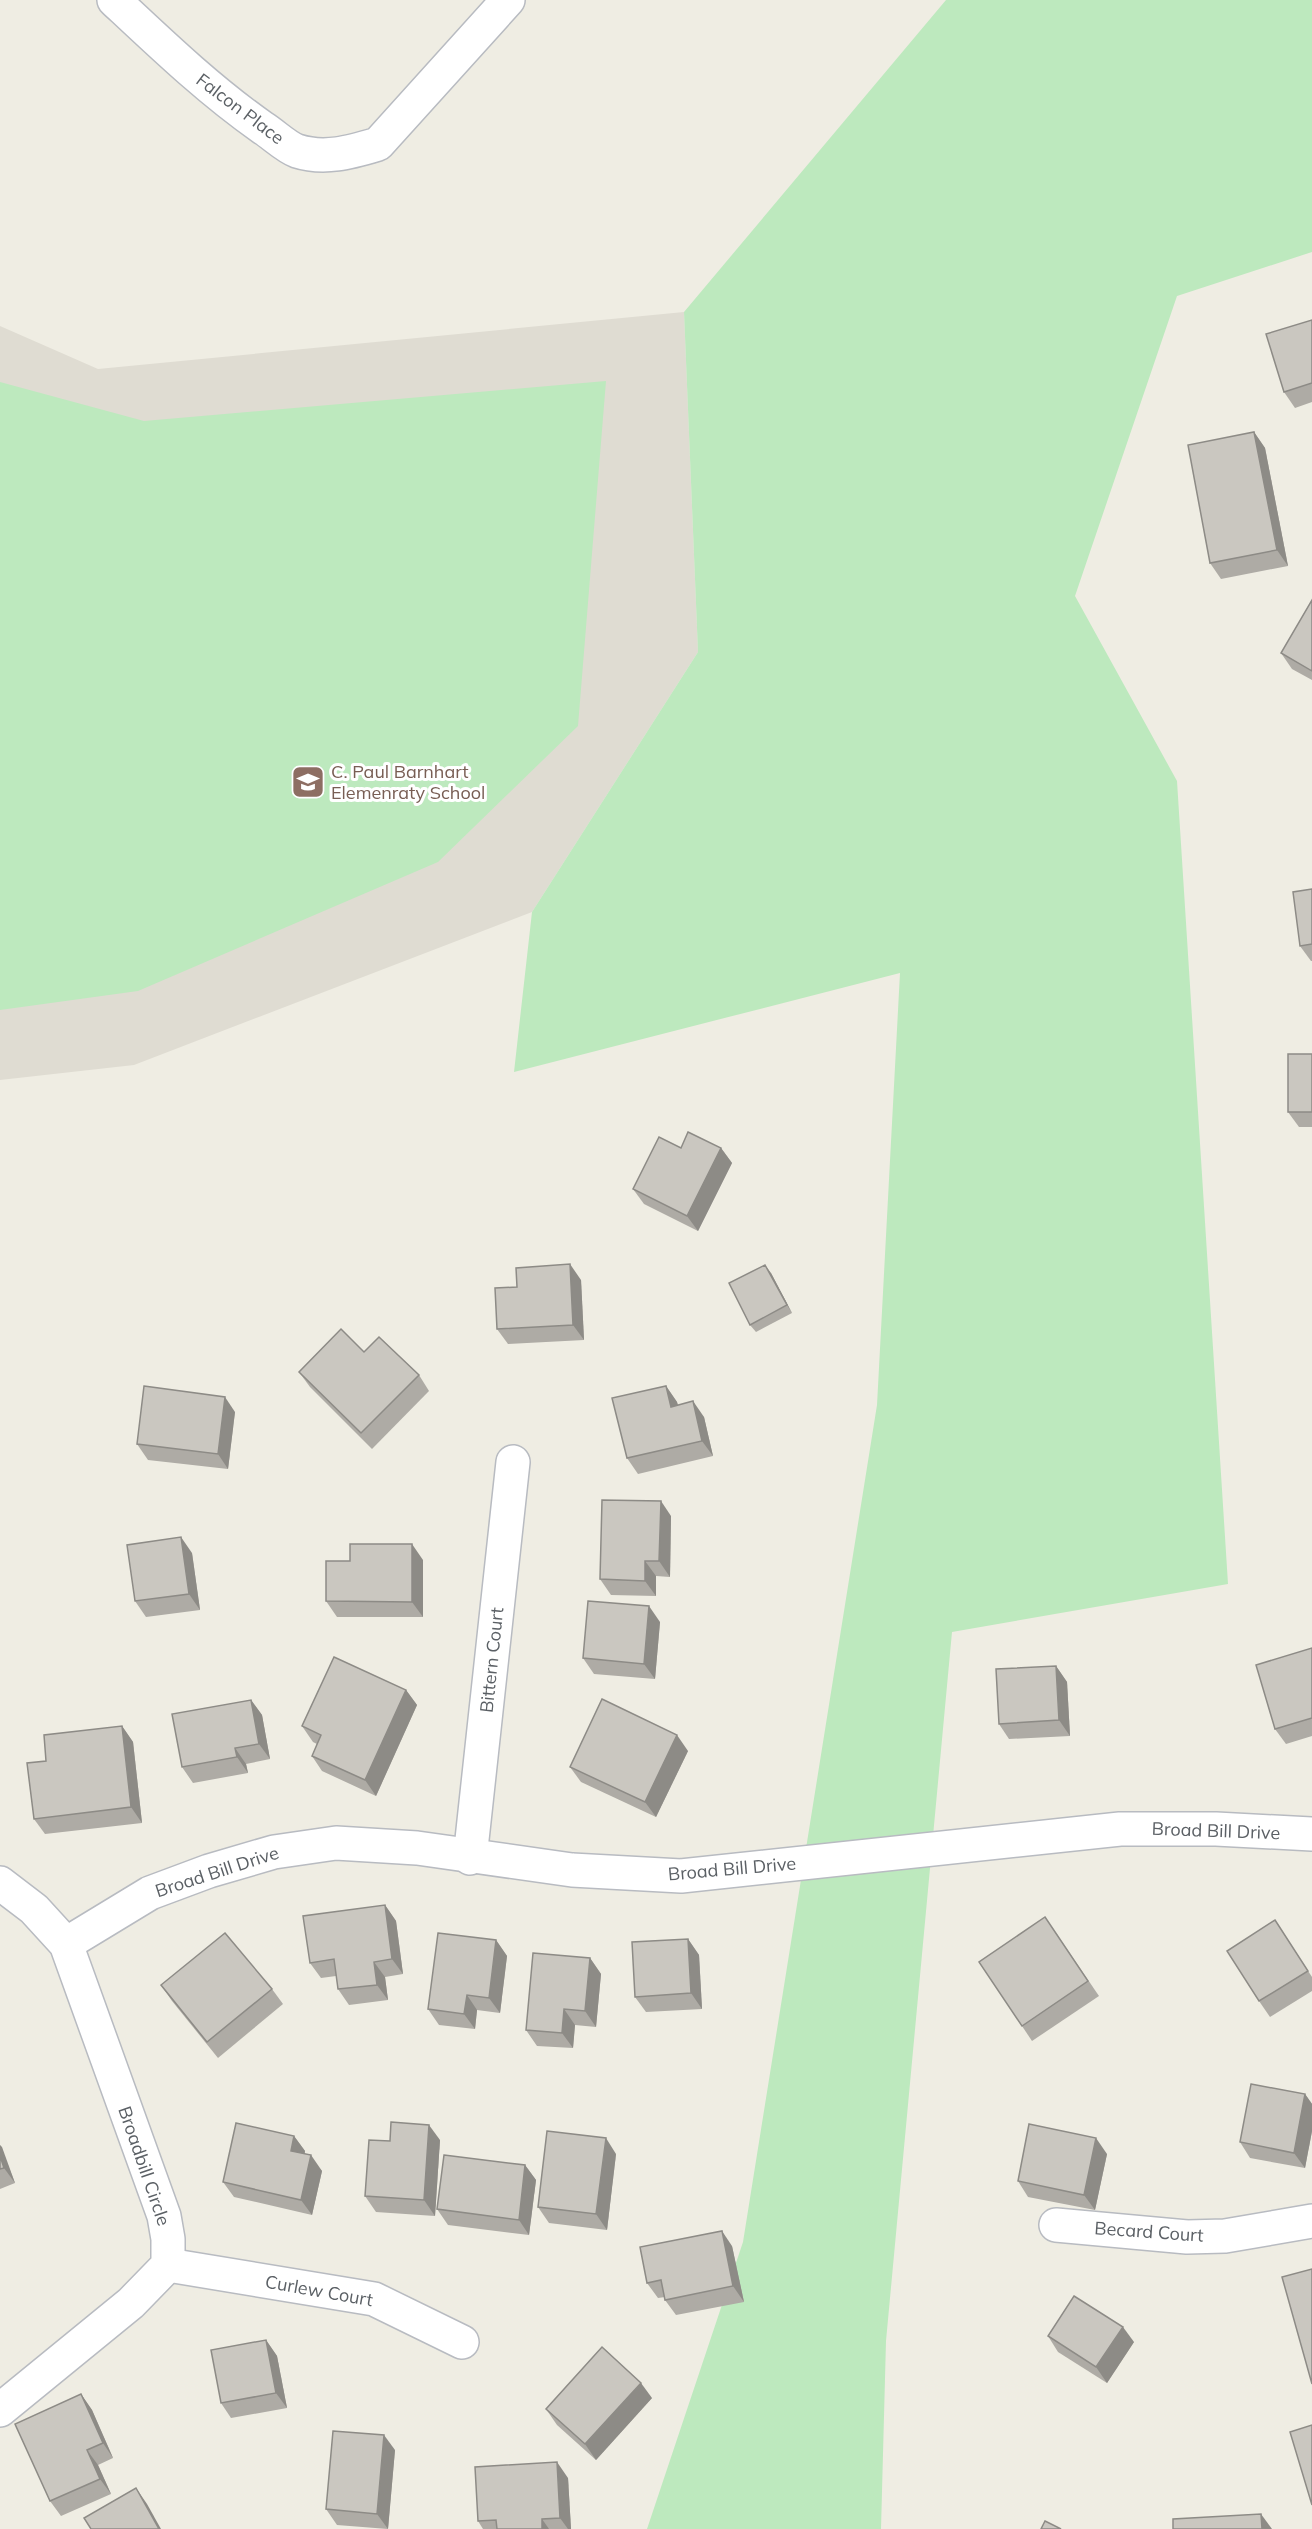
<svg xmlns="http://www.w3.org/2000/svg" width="1312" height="2529" viewBox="0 0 1312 2529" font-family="Mulish,sans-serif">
  <rect width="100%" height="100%" fill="#efede3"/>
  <path fill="#dfdcd2" d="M684 312 698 652 532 912 134 1065 0 1080V326L98 369Z"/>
  <g fill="#bde9be">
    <path d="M946 0H1312V252L1177 296 1075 596 1177 781 1228 1584 952 1632 886 2341 881 2529H647L743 2242 877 1405 900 973 514 1072 532 912 698 652 684 312Z"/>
    <path d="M606 381 578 726 438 862 138 991 0 1010V382L144 421Z"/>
  </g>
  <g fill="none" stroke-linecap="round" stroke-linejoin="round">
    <g stroke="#b8bbc1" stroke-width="36">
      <g id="minor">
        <path d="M114 0C162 45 209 90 263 128 274 135 286 147 297 151 325 160 351 152 378 144L508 0"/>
        <path d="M470 1858 513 1462"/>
        <path d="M0 1883 34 1909 66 1944 164 2216 168 2239V2265L131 2303 0 2410"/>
        <path d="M66 1944 150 1893 209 1871 274 1852 336 1843 417 1848 572 1870 681 1876 1120 1829H1216L1312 1834"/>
        <path d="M1056 2225 1187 2237 1225 2236 1312 2221"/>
        <path d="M168 2265 374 2299 462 2342"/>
      </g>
    </g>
    <use href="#minor" stroke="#fff" stroke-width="33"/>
  </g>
  <g fill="#aeaba5">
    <path d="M1312 320V402L1295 408 1284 392Z"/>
    <path d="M1254 432 1265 448 1288 566 1221 579 1210 563Z"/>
    <path d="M1312 600V680L1292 669 1281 653Z"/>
    <path d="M1312 889V961H1311L1300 946Z"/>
    <path d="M1312 1054V1127H1299L1288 1112Z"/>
    <path d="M681 1148H721L732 1163 698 1231 644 1204 633 1189Z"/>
    <path d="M771 1273 792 1313 756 1332 750 1325Z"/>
    <path d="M581 1280 584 1340 508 1344 497 1329 517 1287Z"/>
    <path d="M299 1372 419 1375 429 1391 372 1449 310 1387Z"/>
    <path d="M666 1386 677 1402 678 1405 704 1417 713 1456 638 1474 627 1458Z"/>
    <path d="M235 1412 228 1469 148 1460 137 1444Z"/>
    <path d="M671 1516 670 1577 656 1576V1596L611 1595 600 1579Z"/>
    <path d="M192 1553 200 1610 146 1617 135 1601Z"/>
    <path d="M423 1560V1617H337L326 1601Z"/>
    <path d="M660 1622 655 1679 594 1674 583 1658Z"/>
    <path d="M1312 1648V1736L1286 1744 1275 1729Z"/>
    <path d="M1056 1666 1067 1682 1070 1736 1009 1739 999 1724Z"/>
    <path d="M406 1690 417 1705 376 1796 322 1771 312 1756 317 1744 313 1742 302 1726Z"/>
    <path d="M251 1700 262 1715 270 1759 246 1764 248 1773 193 1783 182 1767Z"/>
    <path d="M122 1726 133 1742 142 1823 45 1834 34 1819Z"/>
    <path d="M688 1751 656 1817 581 1782 570 1767Z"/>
    <path d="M385 1905 396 1921 403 1974 385 1977 388 2000 349 2005 338 1989 336 1976 321 1978 310 1963Z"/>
    <path d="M1045 1917 1099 1996 1032 2041 1022 2026Z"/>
    <path d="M1275 1920 1312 1977V1991L1270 2017 1259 2001Z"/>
    <path d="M688 1939 699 1955 702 2009 646 2012 635 1997Z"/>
    <path d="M496 1940 507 1956 500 2013 477 2010 475 2029 439 2025 428 2009Z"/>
    <path d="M590 1958 601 1974 596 2027 575 2025 573 2048 537 2046 526 2030Z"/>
    <path d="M161 1985 272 1989 283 2004 218 2058 172 2001Z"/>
    <path d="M1305 2094 1312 2104V2131L1305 2168 1250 2158 1240 2142Z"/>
    <path d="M294 2136 305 2151V2154L322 2171 312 2215 234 2197 223 2182Z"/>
    <path d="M440 2140 435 2216 376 2212 365 2196Z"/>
    <path d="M0 2145 15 2183 0 2189Z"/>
    <path d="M616 2154 607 2230 549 2223 538 2207Z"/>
    <path d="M1107 2154 1095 2210 1028 2197 1018 2181Z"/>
    <path d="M525 2165 536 2180 529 2235 448 2225 437 2209Z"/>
    <path d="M732 2246 744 2302 676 2315 665 2300V2297L658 2298 647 2283Z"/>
    <path d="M1048 2336 1134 2342 1107 2383 1058 2352Z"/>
    <path d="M266 2340 277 2356 287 2408 231 2418 221 2403Z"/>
    <path d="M81 2394 92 2410 113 2458 98 2465 111 2494 61 2516 50 2501Z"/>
    <path d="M652 2398 596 2460 557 2425 546 2409Z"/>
    <path d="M395 2450 388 2529 337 2525 326 2509Z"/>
    <path d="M568 2478 571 2529H483L478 2521Z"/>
  </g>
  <g fill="#8d8b86">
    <path d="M1254 432 1265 448 1288 566 1277 550Z"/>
    <path d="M721 1148 732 1163 698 1231 687 1216Z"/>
    <path d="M570 1264 581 1280 584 1340 573 1325Z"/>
    <path d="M765 1265 771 1273 792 1313 787 1305Z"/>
    <path d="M666 1386 677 1402 682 1422 671 1407Z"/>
    <path d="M225 1397 235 1412 228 1469 218 1454Z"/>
    <path d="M693 1401 704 1417 713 1456 702 1441Z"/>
    <path d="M661 1501 671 1516 670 1577 659 1561Z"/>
    <path d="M181 1537 192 1553 200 1610 189 1594Z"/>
    <path d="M412 1544 423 1560V1617L412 1602Z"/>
    <path d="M645 1561 656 1576V1596L645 1581Z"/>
    <path d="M649 1606 660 1622 655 1679 644 1664Z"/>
    <path d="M1056 1666 1067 1682 1070 1736 1059 1720Z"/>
    <path d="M406 1690 417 1705 376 1796 365 1780Z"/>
    <path d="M251 1700 262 1715 270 1759 259 1744Z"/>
    <path d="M122 1726 133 1742 142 1823 131 1807Z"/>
    <path d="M677 1735 688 1751 656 1817 645 1802Z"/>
    <path d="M235 1748 246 1764 248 1773 237 1757Z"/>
    <path d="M385 1905 396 1921 403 1974 392 1959Z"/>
    <path d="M688 1939 699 1955 702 2009 691 1993Z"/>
    <path d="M496 1940 507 1956 500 2013 489 1998Z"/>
    <path d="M590 1958 601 1974 596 2027 585 2011Z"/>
    <path d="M374 1962 385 1977 388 2000 377 1985Z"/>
    <path d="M467 1995 477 2010 475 2029 464 2014Z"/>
    <path d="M564 2009 575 2025 573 2048 562 2033Z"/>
    <path d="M1305 2094 1312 2104V2131L1305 2168 1294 2153Z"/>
    <path d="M429 2125 440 2140 435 2216 424 2200Z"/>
    <path d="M294 2136 305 2151 301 2167 291 2151Z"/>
    <path d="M606 2138 616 2154 607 2230 596 2214Z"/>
    <path d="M1096 2138 1107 2154 1095 2210 1084 2195Z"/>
    <path d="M0 2145 2 2147 15 2183 4 2168 0 2156Z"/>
    <path d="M311 2155 322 2171 312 2215 301 2200Z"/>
    <path d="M525 2165 536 2180 529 2235 519 2220Z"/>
    <path d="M722 2231 732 2246 744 2302 733 2286Z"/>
    <path d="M1123 2327 1134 2342 1107 2383 1096 2367Z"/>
    <path d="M266 2340 277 2356 287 2408 276 2393Z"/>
    <path d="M641 2383 652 2398 596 2460 585 2444Z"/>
    <path d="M81 2394 92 2410 113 2458 103 2443Z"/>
    <path d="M384 2435 395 2450 388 2529 377 2514Z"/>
    <path d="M87 2450 98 2465 111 2494 100 2479Z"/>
    <path d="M557 2462 568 2478 571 2529H568L560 2518Z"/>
    <path d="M136 2488 147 2504 161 2529H159Z"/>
    <path d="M1261 2514 1272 2529H1262Z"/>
    <path d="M542 2519 549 2529H542Z"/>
  </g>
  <g fill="#cac7c0" stroke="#8d8b86" stroke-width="1.5">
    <path d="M1312 320V383L1284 392 1266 334Z"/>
    <path d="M1254 432 1277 550 1210 563 1188 445Z"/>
    <path d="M1312 600V671L1281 653Z"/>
    <path d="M1312 889V944L1300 946 1293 892Z"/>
    <rect x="1288" y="1054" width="24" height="58"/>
    <path d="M688 1132 721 1148 687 1216 633 1189 659 1137 681 1148Z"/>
    <path d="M570 1264 573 1325 497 1329 495 1288 517 1287 516 1268Z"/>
    <path d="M765 1265 787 1305 750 1325 729 1283Z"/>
    <path d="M341 1329 364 1352 379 1337 419 1375 361 1433 299 1372Z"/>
    <path d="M144 1386 225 1397 218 1454 137 1444Z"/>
    <path d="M666 1386 671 1407 693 1401 702 1441 627 1458 612 1398Z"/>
    <path d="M602 1500 661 1501 659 1561H645V1581L600 1579Z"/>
    <path d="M181 1537 189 1594 135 1601 127 1545Z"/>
    <path d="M350 1544H412V1602L326 1601V1561H350Z"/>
    <path d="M588 1601 649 1606 644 1664 583 1658Z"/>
    <path d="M1312 1648V1718L1275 1729 1256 1665Z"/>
    <path d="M334 1657 406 1690 365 1780 312 1756 321 1735 302 1726Z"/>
    <path d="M1056 1666 1059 1720 999 1724 996 1669Z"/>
    <path d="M602 1699 677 1735 645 1802 570 1767Z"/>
    <path d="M251 1700 259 1744 235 1748 237 1757 182 1767 172 1714Z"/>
    <path d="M122 1726 131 1807 34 1819 27 1763 46 1761 44 1735Z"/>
    <path d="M385 1905 392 1959 374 1962 377 1985 338 1989 334 1959 310 1963 303 1916Z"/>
    <path d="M1045 1917 1088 1981 1022 2026 979 1962Z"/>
    <path d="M1275 1920 1308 1971 1259 2001 1227 1951Z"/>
    <path d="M225 1933 272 1989 207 2042 161 1985Z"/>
    <path d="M438 1933 496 1940 489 1998 467 1995 464 2014 428 2009Z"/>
    <path d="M688 1939 691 1993 635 1997 632 1942Z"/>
    <path d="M533 1953 590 1958 585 2011 564 2009 562 2033 526 2030Z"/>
    <path d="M1251 2084 1305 2094 1294 2153 1240 2142Z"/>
    <path d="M391 2122 429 2125 424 2200 365 2196 369 2140 390 2141Z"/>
    <path d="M236 2123 294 2136 291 2151 311 2155 301 2200 223 2182Z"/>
    <path d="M1029 2124 1096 2138 1084 2195 1018 2181Z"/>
    <path d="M547 2131 606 2138 596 2214 538 2207Z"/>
    <path d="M444 2155 525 2165 519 2220 437 2209Z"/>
    <path d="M0 2156 4 2168 0 2169Z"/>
    <path d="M722 2231 733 2286 665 2300 661 2280 647 2283 640 2247Z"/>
    <path d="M1312 2269V2384L1282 2277Z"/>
    <path d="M1074 2296 1123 2327 1096 2367 1048 2336Z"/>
    <path d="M266 2340 276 2393 221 2403 211 2350Z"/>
    <path d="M602 2347 641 2383 585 2444 546 2409Z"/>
    <path d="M81 2394 103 2443 87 2450 100 2479 50 2501 15 2424Z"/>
    <path d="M1312 2425V2505L1290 2432Z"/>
    <path d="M333 2431 384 2435 377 2514 326 2509Z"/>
    <path d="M557 2462 560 2518 542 2519V2529H497L496 2520 478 2521 475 2467Z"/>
    <path d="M136 2488 159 2529H91L84 2518Z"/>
    <path d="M1261 2514 1262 2529H1173V2519Z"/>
    <path d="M1045 2521 1061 2529H1041Z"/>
  </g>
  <defs>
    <g id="school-square" transform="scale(1.725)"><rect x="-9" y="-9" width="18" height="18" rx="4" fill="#8d6e63" stroke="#fff"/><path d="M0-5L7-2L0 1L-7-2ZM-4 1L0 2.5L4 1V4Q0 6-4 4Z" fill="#fff"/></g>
  </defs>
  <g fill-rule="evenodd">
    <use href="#school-square" x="308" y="782"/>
  </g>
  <g text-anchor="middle" stroke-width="6" stroke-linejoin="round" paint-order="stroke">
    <g font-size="18" fill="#5b6065" stroke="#fff">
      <text transform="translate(240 109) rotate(37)" y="6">Falcon Place</text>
      <text transform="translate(492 1660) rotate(-84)" y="6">Bittern Court</text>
      <text transform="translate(1216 1831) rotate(2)" y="6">Broad Bill Drive</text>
      <text transform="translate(732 1869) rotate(-5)" y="6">Broad Bill Drive</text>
      <text transform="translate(217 1872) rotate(-18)" y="6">Broad Bill Drive</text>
      <text transform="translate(144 2166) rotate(71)" y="6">Broadbill Circle</text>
      <text transform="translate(1149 2232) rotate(4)" y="6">Becard Court</text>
      <text transform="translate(319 2291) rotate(10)" y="6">Curlew Court</text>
    </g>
    <g font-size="18" fill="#785e54" stroke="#fff" text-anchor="start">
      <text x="331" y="778">C. Paul Barnhart<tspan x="331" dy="21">Elemenraty School</tspan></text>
    </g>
  </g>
</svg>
